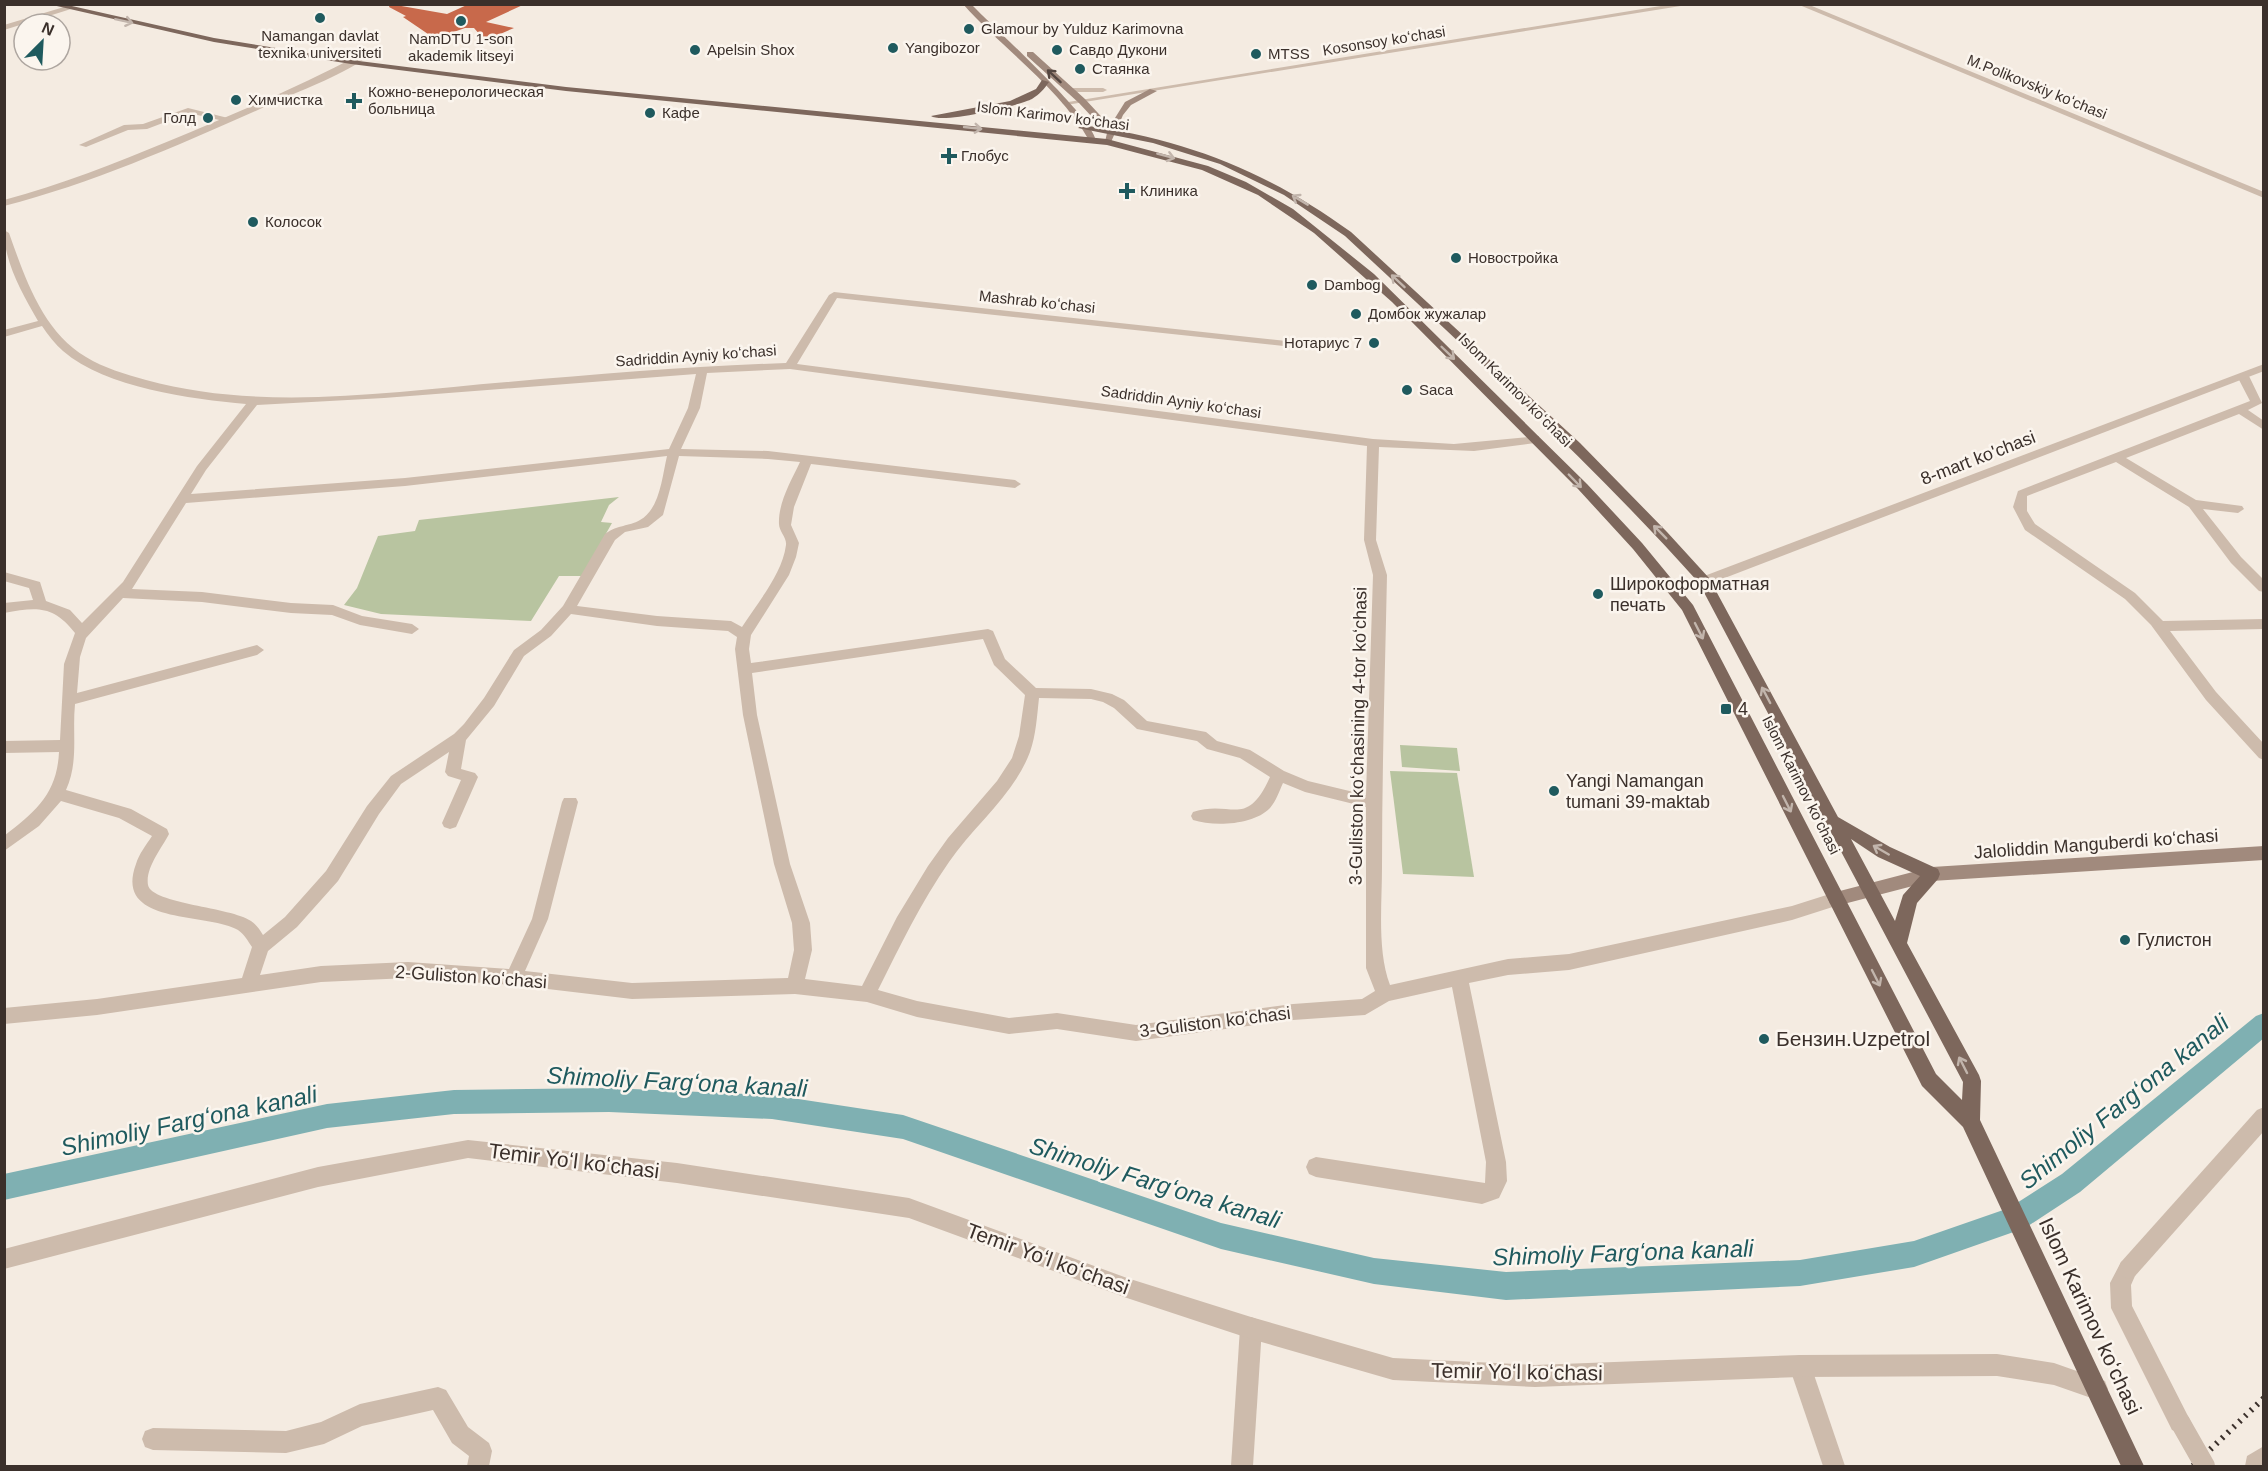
<svg xmlns="http://www.w3.org/2000/svg" width="2268" height="1471" viewBox="0 0 2268 1471" font-family="Helvetica,sans-serif">
  <rect width="100%" height="100%" fill="#f4ebe1"/>
  <g fill="#b8c4a0">
    <path d="M619 497 609 505 601 522 612 523 582 576H559L531 621 381 614 344 605 357 588 378 536 415 531 419 520Z"/>
    <path d="M1400 745 1457 748 1460 771 1402 767Z"/>
    <path d="M1390 771 1457 773 1474 877 1403 874Z"/>
  </g>
  <g fill="none" stroke-linecap="round" stroke-linejoin="round">
    <path fill="#7fb0b2" fill-rule="evenodd" d="M2264 1013V1038L2080 1192 2025 1228 1914 1267 1800 1286 1506 1300 1374 1284 1221 1249 903 1139 772 1119 609 1112 454 1114 327 1128 4 1200V1174L327 1104 454 1090 609 1088 772 1095 903 1115 1221 1223 1374 1258 1506 1272 1800 1260 1914 1241 2009 1208 2062 1174 2256 1016Z"/>
  </g>
  <path fill="#c8694b" d="M390 4 447 14 469 4H525L486 22 514 28 491 38 481 36 474 28H465L445 35 428 34 403 17 406 16 389 7Z"/>
  <g fill="none" stroke-linecap="round" stroke-linejoin="round">
    <g fill="#cdbbac" fill-rule="evenodd">
      <path d="M1797 4H1807L2264 192V198Z"/>
      <path d="M64 7 71 9 4 30V25Z"/>
      <path d="M188 108 232 119 228 122 189 113 147 129 128 130 86 147 79 145 124 125 143 124Z"/>
      <path d="M4 230 9 233C25 278 43 332 86 357 104 368 125 374 146 380 263 412 388 392 507 382 601 374 693 366 786 363L829 295 834 292 1324 345 1325 347 1320 350 837 298 797 364 1373 439 1454 444 1539 436V442L1535 443 1474 451 1379 447 1376 540 1387 575C1385 672 1382 770 1382 867 1382 905 1377 950 1390 985L1508 959 1569 954 1792 906 1836 892 1842 894 1844 899 1842 904 1792 920 1569 970 1508 975 1469 983 1506 1162 1507 1181 1499 1198 1482 1204 1316 1177 1309 1174 1306 1167 1309 1160 1316 1157 1485 1183 1486 1162 1452 987 1389 1001 1365 1015 1293 1020 1136 1041 1057 1029 1009 1034 917 1017 867 1002 795 994 632 999 514 985 408 978 321 982 97 1015 4 1024V1008L97 999 242 978 252 947C248 941 244 934 238 930 206 912 113 926 136 864 139 854 146 845 152 836L119 818 61 801 39 826 4 851V836C36 811 57 794 59 752L4 753V741L60 740 64 664 75 633C53 605 37 607 4 613V603L33 600 29 588 4 581V572L40 582 46 601 70 610 82 623 123 582 197 466 246 404C191 399 106 388 63 351 55 344 48 335 42 326L4 337V330L38 321C22 293 4 262 4 230ZM790 369 1367 446 1364 540 1373 575 1366 795 1308 781 1284 771 1250 750 1217 741 1206 732 1147 721 1124 700 1112 694 1091 689 1036 688 1005 659 993 631 988 629 751 663 749 649 751 635 789 575 796 557 799 543 791 525 794 507 811 464 1015 488 1021 484 1015 480 768 451 681 449 700 408 707 373ZM696 374 688 408 669 449 405 478 191 494 206 470 257 405 384 398ZM667 456C662 477 660 509 640 520 628 527 619 524 605 534L563 606 541 630 514 650 484 698 464 724 454 734 391 776 367 806 326 871 285 917 263 935C260 930 256 924 251 921 231 907 152 904 148 885 145 868 162 848 169 834L167 829 131 809 66 790C79 761 72 734 75 704L257 655 264 650 257 645 77 693 80 657 86 638 123 598 202 602 291 613 332 615 360 625 412 634 419 629 412 624 362 616 333 605 291 603 202 592 132 589 186 503 405 486ZM679 456 768 459 800 462C791 481 778 503 779 524 779 531 787 538 786 545 782 575 757 603 742 627L731 621 657 616 577 606 615 540 625 532 648 527 663 515ZM571 614 657 626 728 631 737 637 735 649 743 715 774 864 792 923 794 950 788 978 632 983 525 971 548 919 578 802 576 798H564L562 802 532 919 509 969 408 962 321 966 260 975 268 951 297 927 338 881 379 814 401 784 449 752 445 772 448 776 461 780 442 823 444 827 450 829 456 827 478 777 475 773 461 769 466 740 494 706 524 656 551 636ZM983 639 994 665 1025 695 1019 736 1012 758 997 781 948 838 928 866 897 917 862 986 805 979 812 950 810 923 790 864 757 715 752 673ZM1039 698 1091 699 1103 702 1114 708 1137 729 1197 741 1207 749 1240 758 1270 777C1246 830 1232 799 1193 812L1191 816 1193 820C1214 827 1254 825 1270 808 1276 801 1279 792 1283 783L1305 792 1366 807V968L1375 991 1362 999 1293 1004 1136 1025 1057 1013 1009 1018 917 1001 878 990C900 946 921 902 949 862 974 825 1014 795 1030 752 1036 735 1037 716 1039 698Z"/>
      <path d="M2243 373 2249 376 2262 403 2248 410 2264 421V430L2239 414 2126 458 2196 500 2242 506 2244 509 2238 513 2203 509 2241 557 2264 580V592L2259 591 2231 563 2189 507 2116 462 2027 496V511L2035 524 2135 593 2163 621 2264 619V629L2170 631 2216 692 2264 744V760L2259 758 2206 700 2151 625 2125 599 2025 530 2013 507 2018 491 2250 401 2237 376Z"/>
      <path d="M2128 1259 2135 1262 2138 1269 2131 1285 2132 1306 2191 1422 2188 1430 2180 1433 2172 1430 2111 1308 2110 1283 2121 1262Z"/>
      <path d="M1251 1317 1259 1320 1262 1328 1253 1466H1231L1240 1328 1243 1320Z"/>
      <path d="M1800 1355 1808 1358 1811 1366 1845 1466H1823L1789 1366 1792 1358Z"/>
      <path d="M438 1387 446 1390 468 1427 489 1443 492 1451 489 1466H467L469 1456 452 1443 433 1410 362 1426 324 1444 286 1453 153 1450 145 1447 142 1439 145 1431 153 1428 286 1431 321 1422 360 1404Z"/>
      <path d="M2264 1446V1466H2245L2247 1456Z"/>
    </g>
    <g fill="#cdbbac" fill-rule="evenodd">
      <path d="M1673 4H1693L1066 105 1062 103Z"/>
      <path d="M361 54 368 56C347 73 304 89 278 101 190 140 98 182 4 206V200C61 185 115 163 169 141 234 114 299 87 361 54Z"/>
      <path d="M1067 88H1103L1107 90 1103 92H1067Z"/>
      <path d="M2264 364V371L1709 584 1704 585 1697 581 1699 578Z"/>
      <path d="M2264 1107V1131L2135 1276 2128 1279 2121 1276 2118 1269 2121 1262 2257 1110Z"/>
      <path d="M468 1140 677 1163 909 1198 1127 1278 1251 1317 1393 1358 1535 1365 1800 1355 1997 1354 2054 1363 2105 1381 2108 1389 2105 1397 2097 1400 2054 1385 1997 1376 1800 1377 1535 1387 1393 1380 1251 1339 1127 1298 909 1218 677 1183 468 1158 318 1187 4 1269V1249L318 1167Z"/>
    </g>
    <g fill="#a18a7d" fill-rule="evenodd">
      <path d="M963 4H971C991 25 1097 121 1096 142H1090C1061 89 1003 49 963 4Z"/>
      <path d="M1027 52H1033L1085 99 1110 126 1125 102 1150 89 1157 91 1131 105 1123 115 1111 142H1105L1107 133 1079 103 1027 56Z"/>
      <path d="M2264 846V860L1932 881 1836 906 1830 904 1828 899 1830 894 1836 892 1932 867Z"/>
    </g>
    <g fill="#7d675c" fill-rule="evenodd">
      <path d="M48 4H63L214 38 351 60 566 87 1107 139 1208 166 1246 182 1293 209 1374 274 1587 484 1642 543 1693 605 1936 1074 1962 1100 1963 1082 1699 583C1588 459 1466 349 1345 236L1284 195 1220 164 1153 143 1078 128 1082 125C1185 139 1267 171 1351 232L1580 443 1667 532 1709 578 1838 817 1890 847 1938 869 1940 874 1938 879 1917 903 1907 943 1979 1075 1981 1081 1980 1120 2144 1466H2121L1963 1127 1922 1086 1682 610 1633 549 1578 489 1392 302 1314 233 1258 195 1202 170 1107 145 566 91 351 64 214 42ZM1851 839 1878 857 1920 876 1903 895 1895 921Z"/>
      <path d="M1042 80 1049 82C1044 89 1040 94 1032 99 1018 106 943 124 931 116L1010 101 1036 89Z"/>
    </g>
    <path stroke="#3b302b" stroke-width="6" stroke-dasharray="2 6" stroke-linecap="butt" d="M2193 1466 2264 1398"/>
    <path stroke="#cdbbac" stroke-width="20" d="M2180 1422 2205 1466"/>
  </g>
  <defs><path id="oneway-shaft" d="M-6 0H5M1.5-3L5.5 0L1.5 3" fill="none" stroke-width="1.6" stroke-linecap="round" stroke-linejoin="round" transform="scale(1.5)"/></defs>
  <g stroke="#c2b5ac">
    <use href="#oneway-shaft" transform="translate(124 21) rotate(12)"/>
    <use href="#oneway-shaft" transform="translate(973 128) rotate(6)"/>
    <use href="#oneway-shaft" transform="translate(1166 156) rotate(15)"/>
    <use href="#oneway-shaft" transform="translate(1300 200) rotate(-149)"/>
    <use href="#oneway-shaft" transform="translate(1398 281) rotate(-137)"/>
    <use href="#oneway-shaft" transform="translate(1448 353) rotate(44)"/>
    <use href="#oneway-shaft" transform="translate(1575 481) rotate(46)"/>
    <use href="#oneway-shaft" transform="translate(1660 532) rotate(-135)"/>
    <use href="#oneway-shaft" transform="translate(1699 631) rotate(63)"/>
    <use href="#oneway-shaft" transform="translate(1766 695) rotate(-118)"/>
    <use href="#oneway-shaft" transform="translate(1787 804) rotate(63)"/>
    <use href="#oneway-shaft" transform="translate(1881 850) rotate(-150)"/>
    <use href="#oneway-shaft" transform="translate(1876 978) rotate(63)"/>
    <use href="#oneway-shaft" transform="translate(1963 1065) rotate(-117)"/>
  </g>
  <use stroke="#544640" href="#oneway-shaft" transform="translate(1054 76) rotate(-137)"/>
  <g fill="#1f5a5e" stroke="#fbf5ee" stroke-width="2">
    <circle cx="320" cy="18" r="6"/>
    <circle cx="461" cy="21" r="6"/>
    <circle cx="969" cy="29" r="6"/>
    <circle cx="893" cy="48" r="6"/>
    <circle cx="695" cy="50" r="6"/>
    <circle cx="1057" cy="50" r="6"/>
    <circle cx="1256" cy="54" r="6"/>
    <circle cx="1080" cy="69" r="6"/>
    <circle cx="236" cy="100" r="6"/>
    <path d="M351 92h6v6h6v6h-6v6h-6v-6h-6v-6h6z"/>
    <circle cx="650" cy="113" r="6"/>
    <circle cx="208" cy="118" r="6"/>
    <path d="M946 147h6v6h6v6h-6v6h-6v-6h-6v-6h6z"/>
    <path d="M1124 182h6v6h6v6h-6v6h-6v-6h-6v-6h6z"/>
    <circle cx="253" cy="222" r="6"/>
    <circle cx="1456" cy="258" r="6"/>
    <circle cx="1312" cy="285" r="6"/>
    <circle cx="1356" cy="314" r="6"/>
    <circle cx="1374" cy="343" r="6"/>
    <circle cx="1407" cy="390" r="6"/>
    <circle cx="1598" cy="594" r="6"/>
    <rect x="1720" y="703" width="12" height="12" rx="3"/>
    <circle cx="1554" cy="791" r="6"/>
    <circle cx="2125" cy="940" r="6"/>
    <circle cx="1764" cy="1039" r="6"/>
  </g>
  <g text-anchor="middle" stroke-width="5" stroke-linejoin="round" paint-order="stroke">
    <g font-size="15" fill="#3b302b" stroke="#fbf5ee" text-anchor="start">
      <text x="981" y="34">Glamour by Yulduz Karimovna</text>
      <text x="320" y="41" text-anchor="middle">Namangan davlat<tspan x="320" dy="17">texnika universiteti</tspan></text>
      <text x="461" y="44" text-anchor="middle">NamDTU 1-son<tspan x="461" dy="17">akademik litseyi</tspan></text>
      <text x="905" y="53">Yangibozor</text>
      <text x="707" y="55">Apelsin Shox</text>
      <text x="1069" y="55">Савдо Дукони</text>
      <text x="1268" y="59">MTSS</text>
      <text x="1092" y="74">Стаянка</text>
      <text x="368" y="97">Кожно-венерологическая<tspan x="368" dy="17">больница</tspan></text>
      <text x="248" y="105">Химчистка</text>
      <text x="662" y="118">Кафе</text>
      <text x="196" y="123" text-anchor="end">Голд</text>
      <text x="961" y="161">Глобус</text>
      <text x="1140" y="196">Клиника</text>
      <text x="265" y="227">Колосок</text>
      <text x="1468" y="263">Новостройка</text>
      <text x="1324" y="290">Dambog</text>
      <text x="1368" y="319">Домбок жужалар</text>
      <text x="1362" y="348" text-anchor="end">Нотариус 7</text>
      <text x="1419" y="395">Saca</text>
    </g>
    <g font-size="15" fill="#3b302b" stroke="#fbf5ee">
      <text transform="translate(1384 41) rotate(-9)" y="5">Kosonsoy koʻchasi</text>
      <text transform="translate(2037 87) rotate(22)" y="5">M.Polikovskiy koʻchasi</text>
      <text transform="translate(1053 116) rotate(7)" y="5">Islom Karimov koʻchasi</text>
      <text transform="translate(1037 302) rotate(6)" y="5">Mashrab koʻchasi</text>
      <text transform="translate(696 356) rotate(-4)" y="5">Sadriddin Ayniy koʻchasi</text>
      <text transform="translate(1515 390) rotate(45)" y="5">Islom Karimov koʻchasi</text>
      <text transform="translate(1181 402) rotate(8)" y="5">Sadriddin Ayniy koʻchasi</text>
      <text transform="translate(1801 785) rotate(63)" y="5">Islom Karimov koʻchasi</text>
    </g>
    <g font-size="18" fill="#3b302b" stroke="#fbf5ee">
      <text transform="translate(1978 458) rotate(-21)" y="6">8-mart ko'chasi</text>
      <text transform="translate(1358 736) rotate(-89)" y="6">3-Guliston koʻchasining 4-tor koʻchasi</text>
      <text transform="translate(2096 844) rotate(-4)" y="6">Jaloliddin Manguberdi koʻchasi</text>
      <text transform="translate(471 977) rotate(4)" y="6">2-Guliston koʻchasi</text>
      <text transform="translate(1215 1022) rotate(-7)" y="6">3-Guliston koʻchasi</text>
    </g>
    <g font-size="18" fill="#3b302b" stroke="#fbf5ee" text-anchor="start">
      <text x="1610" y="590">Широкоформатная<tspan x="1610" dy="21">печать</tspan></text>
      <text x="1738" y="715">4</text>
      <text x="1566" y="787">Yangi Namangan<tspan x="1566" dy="21">tumani 39-maktab</tspan></text>
      <text x="2137" y="946">Гулистон</text>
    </g>
    <g font-size="21" fill="#3b302b" stroke="#fbf5ee" text-anchor="start">
      <text x="1776" y="1046">Бензин.Uzpetrol</text>
    </g>
    <g font-size="21" fill="#3b302b" stroke="#fbf5ee">
      <text transform="translate(574 1161) rotate(7)" y="7">Temir Yoʻl koʻchasi</text>
      <text transform="translate(1048 1259) rotate(20)" y="7">Temir Yoʻl koʻchasi</text>
      <text transform="translate(2090 1316) rotate(65)" y="7">Islom Karimov koʻchasi</text>
      <text transform="translate(1517 1372) rotate(1)" y="7">Temir Yoʻl koʻchasi</text>
    </g>
    <g font-size="24" font-style="italic" fill="#1f5a5e" stroke="#fbf5ee">
      <text transform="translate(677 1082) rotate(3)" y="8">Shimoliy Fargʻona kanali</text>
      <text transform="translate(2124 1102) rotate(-39)" y="8">Shimoliy Fargʻona kanali</text>
      <text transform="translate(189 1121) rotate(-12)" y="8">Shimoliy Fargʻona kanali</text>
      <text transform="translate(1155 1183) rotate(17)" y="8">Shimoliy Fargʻona kanali</text>
      <text transform="translate(1623 1253) rotate(-2)" y="8">Shimoliy Fargʻona kanali</text>
    </g>
  </g>
  <rect width="2268" height="1471" fill="none" stroke="#3b302b" stroke-width="12"/>
  <g transform="translate(42 42) rotate(24)"><circle r="28" fill="#fbf5ee" stroke="#aea6a0" stroke-width="1.5"/>
  <path d="M0-4.5L10 22L0 15L-10 22Z" fill="#1f5a5e"/>
  <text y="-9" font-size="16" font-weight="bold" text-anchor="middle" fill="#3b302b">N</text>
  </g>
</svg>
